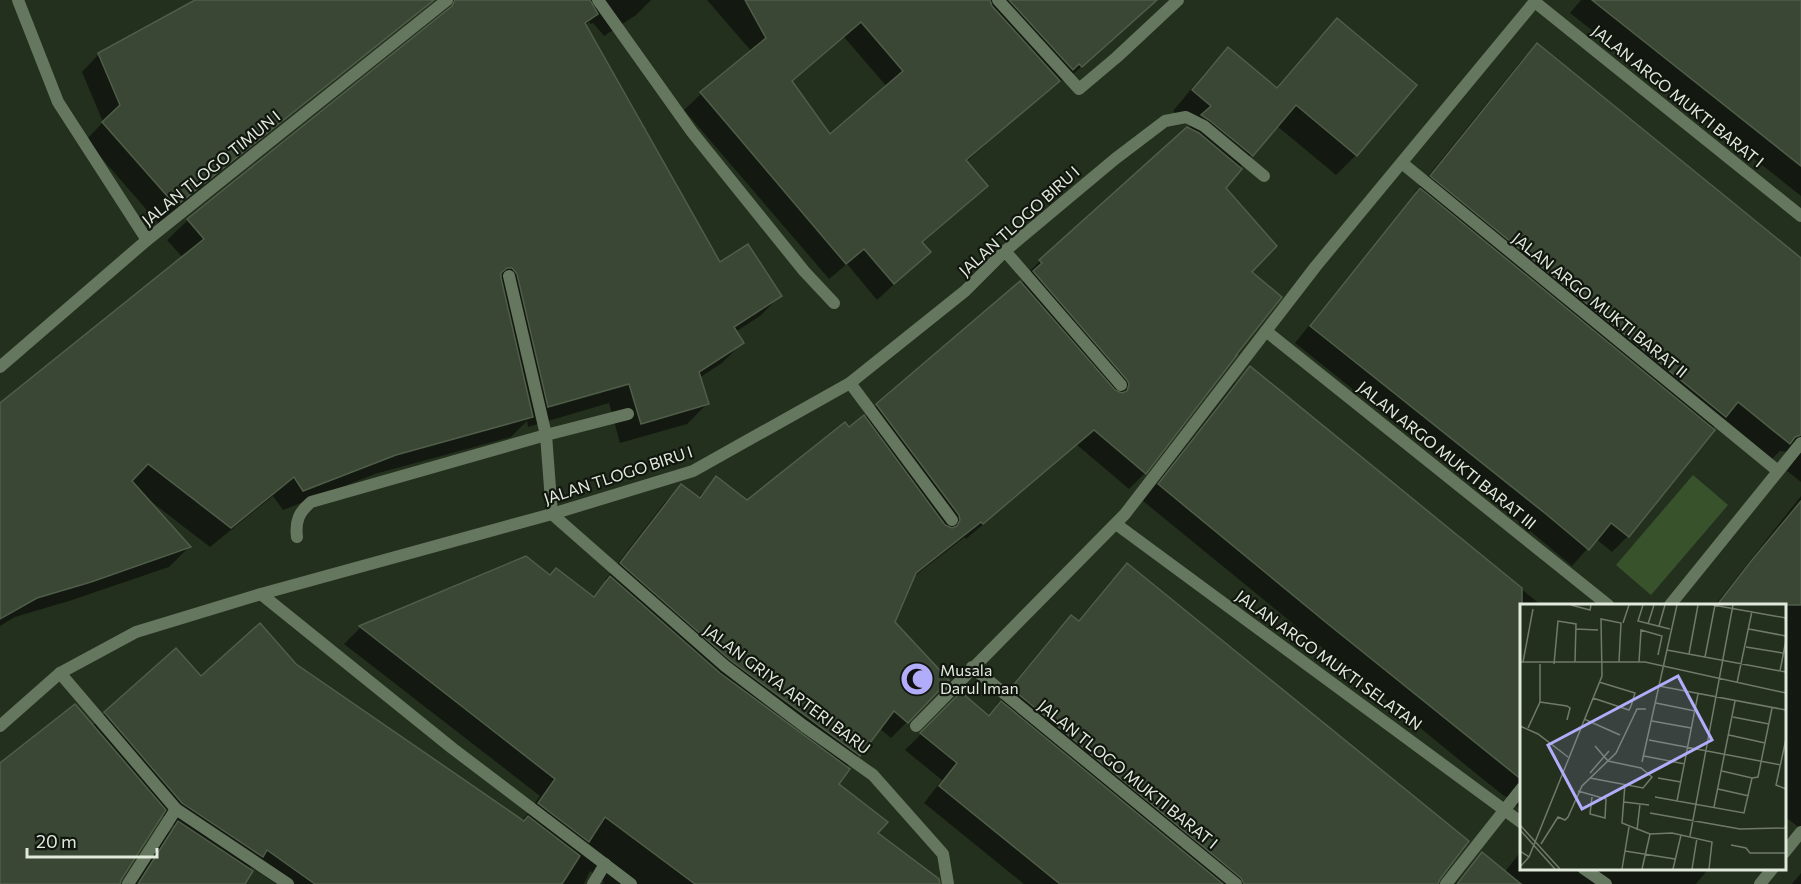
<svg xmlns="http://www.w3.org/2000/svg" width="1801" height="884" viewBox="0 0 1801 884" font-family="Commissioner,sans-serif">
  <rect width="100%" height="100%" fill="#24301e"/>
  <path fill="#38532b" d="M1693 475 1728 505 1651 595 1616 565Z"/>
  <g fill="#0007" fill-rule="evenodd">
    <path d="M199 0H395L352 63 335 80 158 223 86 140 103 122 82 72 99 54Z"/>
    <path d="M480 0H651L636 15 604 36 593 23 591 24 589 22 585 25 720 264 780 296 760 316 735 332 742 343 722 363 699 378 707 404 687 424 620 443 609 403 528 427 527 421 511 437 375 474 283 510 273 496 210 547 149 500 148 501 189 547 169 567 69 601 15 617 0 626V406L183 258 167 240 188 220 373 72Z"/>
    <path d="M707 0H1142L1143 11 1064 82 1062 80 1056 85 1055 84 966 162 986 186 969 202 922 243 929 252 877 300 847 264 829 279 684 110 701 94 752 52ZM844 37 887 87 830 136 791 82Z"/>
    <path d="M1581 0H1801V196L1570 13Z"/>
    <path d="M1337 20 1356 155 1336 175 1277 126 1239 168 1224 188 1250 272 1145 473 1129 489 1077 445 966 539 965 537 912 578 893 622 907 722 891 738 879 728 859 755 846 768 836 784 876 833 922 884H602L604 882 590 871 584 884H276L251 867 243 884H132L158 843 175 826 161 814 120 879 119 884H0V765L92 726 105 713 201 678 295 665 522 821 540 796 344 644 360 628 526 558 550 576 592 597 607 581 605 580 665 502 681 486 697 498 717 478 747 502 864 418 877 405 1021 284 1026 279 1024 277 1040 261 1188 129 1191 127 1173 111 1208 69 1228 49 1275 89 1317 40Z"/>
    <path d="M1537 45 1801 260V482L1787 471 1793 462V456L1789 452 1780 451 1772 459 1723 418 1712 429 1628 536 1612 552 1596 539 1572 566 1529 530 1295 343 1404 207 1417 194 1415 192 1521 61Z"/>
    <path d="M1250 368 1541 605H1522V810L1514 804 1511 798 1504 796 1463 763 1143 501 1234 384Z"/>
    <path d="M1801 496V829L1784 816V605H1715Z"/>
    <path d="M1127 565 1438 879 1437 884H1024L924 803 942 780 905 750 961 694 988 717 998 707 996 705 1055 633 1071 617 1077 622 1111 581Z"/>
    <path d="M1522 850V868H1709L1696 884H1455L1482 854 1504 873Z"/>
    <path d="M1801 873V884H1792Z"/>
  </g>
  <g fill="#394734" stroke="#4f5d49" stroke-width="1.5" fill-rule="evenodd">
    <path d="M195 0H434L176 206 102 122 120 105 98 53Z"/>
    <path d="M455 0H590L598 14 585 23 720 262 748 244 782 296 734 327 744 343 699 372 709 404 641 424 629 384 548 407 517 274 512 268H507L501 273V278L533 417 396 455 303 491 294 477 231 528 148 464 132 481 191 547 91 582 37 598 0 619V403L204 239 187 219 452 6Z"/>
    <path d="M745 0H990L992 6 1060 81 966 160 988 186 922 242 931 252 894 284 864 249 846 264 700 92 766 38ZM861 22 903 71 830 134 792 81Z"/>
    <path d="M1009 0H1157L1082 67 1079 64 1073 70Z"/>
    <path d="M1592 0H1801V166L1631 31Z"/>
    <path d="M1337 18 1417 85 1357 156 1296 105 1253 156 1209 120 1201 115 1211 106 1192 90 1228 47 1277 88Z"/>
    <path d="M1537 43 1801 258V435L1795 437 1790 444 1738 402 1726 417 1430 176Z"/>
    <path d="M1187 127 1199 133 1242 169 1226 188 1277 246 1252 272 1282 297 1236 355H1237L1146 474 1094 430 983 524 981 522 916 573 895 622 949 680 908 723 894 711 860 756 730 660 620 563 681 484 700 498 716 476 747 500 845 422 849 427 864 415 945 525 952 528 957 526 960 520 959 515 876 404 1020 281 1115 390 1122 393 1127 391 1129 384 1127 380 1033 271 1042 263 1039 260Z"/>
    <path d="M1420 188 1715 430 1629 537 1611 523 1589 550 1546 514 1310 326Z"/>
    <path d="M1250 366 1522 588V780L1328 624 1158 484Z"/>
    <path d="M1801 501V605H1717L1752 560Z"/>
    <path d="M526 556 550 575 556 568 594 597 610 576 720 673 850 769 839 784 888 822 878 833 939 879 940 884H695L605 817 589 842 538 803 555 779 359 626Z"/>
    <path d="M1127 563 1469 841 1440 879 1438 884H1244L1241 878 1011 688 1071 615 1079 621Z"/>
    <path d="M260 623 296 664 524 821 528 816 580 856 562 884H315L267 850 263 857 182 803 104 712 176 648 201 676Z"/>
    <path d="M961 692 989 716 1001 701 1223 884H1060L939 786 957 763 920 733Z"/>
    <path d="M75 704 166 810 121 880 120 884H0V763Z"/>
    <path d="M178 821 253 871 245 884H138Z"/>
    <path d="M1482 852 1521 884H1457Z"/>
  </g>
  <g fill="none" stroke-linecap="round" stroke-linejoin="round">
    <g stroke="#66775f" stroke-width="12">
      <path d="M18 0 58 102 147 240"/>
      <path d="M598 0 692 132 804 271 834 303"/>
      <path d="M998 0 1079 89 1117 57 1178 0"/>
      <path d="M1535 2 1801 216"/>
      <path d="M1402 163 1778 471"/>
      <path d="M1005 251 1121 385"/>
      <path d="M509 276 546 435 552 514 725 666 804 726 873 775 943 854 948 884"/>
      <path d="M1266 331 1608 605"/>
      <path d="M0 367 147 240 447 0"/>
      <path d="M850 383 952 520"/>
      <path d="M1116 524 1522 823"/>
      <path d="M297 537C295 521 299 512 311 502L546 435 628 414"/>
      <path d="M261 594 452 748 631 884"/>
      <path d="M1670 605 1801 443"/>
      <path d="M972 667 1236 884"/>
      <path d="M60 673 176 809 288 884"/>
      <path d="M0 726 60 673 136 632 261 594 552 514 693 471 850 383 965 291 1005 251 1115 159 1165 121 1186 117 1204 126 1264 176"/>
      <path d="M916 726 1125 514 1316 266 1536 0"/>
      <path d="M1784 853 1801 832"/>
      <path d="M1583 868 1606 884"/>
      <path d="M128 884 176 809"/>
      <path d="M593 884 605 864"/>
      <path d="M1446 884 1522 788"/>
      <path d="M1760 884 1773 868"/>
    </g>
  </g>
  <defs>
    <g id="mosque-disc" transform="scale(1.725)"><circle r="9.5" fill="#b2adfa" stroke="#11160e"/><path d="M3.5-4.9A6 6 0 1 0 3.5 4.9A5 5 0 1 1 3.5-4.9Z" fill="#111"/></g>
  </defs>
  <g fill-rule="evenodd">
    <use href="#mosque-disc" x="917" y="679"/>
  </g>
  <g text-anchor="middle" stroke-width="4.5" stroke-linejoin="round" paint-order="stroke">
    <g font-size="16" fill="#e2eade" stroke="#11160e">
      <text transform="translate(1678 96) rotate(39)" y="6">JALAN ARGO MUKTI BARAT I</text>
      <text transform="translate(211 168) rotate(-39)" y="6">JALAN TLOGO TIMUN I</text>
      <text transform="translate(1019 221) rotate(-42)" y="6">JALAN TLOGO BIRU I</text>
      <text transform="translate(1600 305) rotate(39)" y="6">JALAN ARGO MUKTI BARAT II</text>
      <text transform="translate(1447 455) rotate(39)" y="6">JALAN ARGO MUKTI BARAT III</text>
      <text transform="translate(618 475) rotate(-18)" y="6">JALAN TLOGO BIRU I</text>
      <text transform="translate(1329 660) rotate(36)" y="6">JALAN ARGO MUKTI SELATAN</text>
      <text transform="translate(787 689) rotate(37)" y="6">JALAN GRIYA ARTERI BARU</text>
      <text transform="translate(1128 774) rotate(39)" y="6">JALAN TLOGO MUKTI BARAT I</text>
    </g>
    <g font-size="16" fill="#e2eade" stroke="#11160e" text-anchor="start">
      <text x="940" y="676">Musala<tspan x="940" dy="18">Darul Iman</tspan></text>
    </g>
  </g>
  <g transform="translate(1520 604)">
    <rect width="266" height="266" fill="#24301e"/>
    <path fill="none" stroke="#707a6b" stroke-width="1.5" d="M51 1 70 6 71 1M123 1 118 17 150 25M193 1 266 14M103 19 109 1M128 20 134 1M139 22 145 1M56 25 78 26M229 25 266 32M226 43 263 49M147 46 266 68M169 50 178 1M185 53 195 1M0 58H125L266 89M3 58 13 5M119 58 121 26 142 32 138 51M34 60 38 17 56 20 55 58M260 67 266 36M217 79 232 7M139 82 266 106M73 94 109 106 111 102 115 89 79 78M20 98 47 102 50 104 47 116M136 99 175 107M213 113 249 120M64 115 100 131M132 117 171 124M0 122 18 130 48 153M8 124 20 98V60M209 131 245 139M266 135 256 181 266 185M129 136 261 161M124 152 165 160M122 158 157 1M202 167 232 174M70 169 89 147M70 174 123 184 132 173 121 164 88 157 75 142M138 174 161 178M232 174 238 173 252 104M105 180 102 219 130 230 152 229 192 238 189 265M198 185 229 192M58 187 86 195 85 214 70 210 72 193M135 193 224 209 232 174M157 197 178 90M104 198 129 201M194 203 215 97M130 209 220 225 265 224 266 220M0 221 40 265M0 226 35 265M117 226 120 200M170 232 213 1M21 240 38 213 45 216 48 213 62 182 96 149 117 105H126M211 241 226 244 230 249H266M0 247 9 253 0 263M105 247 155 255M9 253 82 72 81 15 101 19 99 58M102 265 109 223M122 265 130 230M153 265 161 231M172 265 177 234"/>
    <path fill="#b2adfa" fill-opacity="0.15" stroke="#b2adfa" stroke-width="3" d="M158 72 192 136 62 205 28 141Z"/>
    <rect width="266" height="266" fill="none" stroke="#e2eade" stroke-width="3"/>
  </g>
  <path d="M27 848v9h130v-9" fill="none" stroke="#e2eade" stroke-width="3"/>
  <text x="36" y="848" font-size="18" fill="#e2eade" stroke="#11160e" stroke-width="4.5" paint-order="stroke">20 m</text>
</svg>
